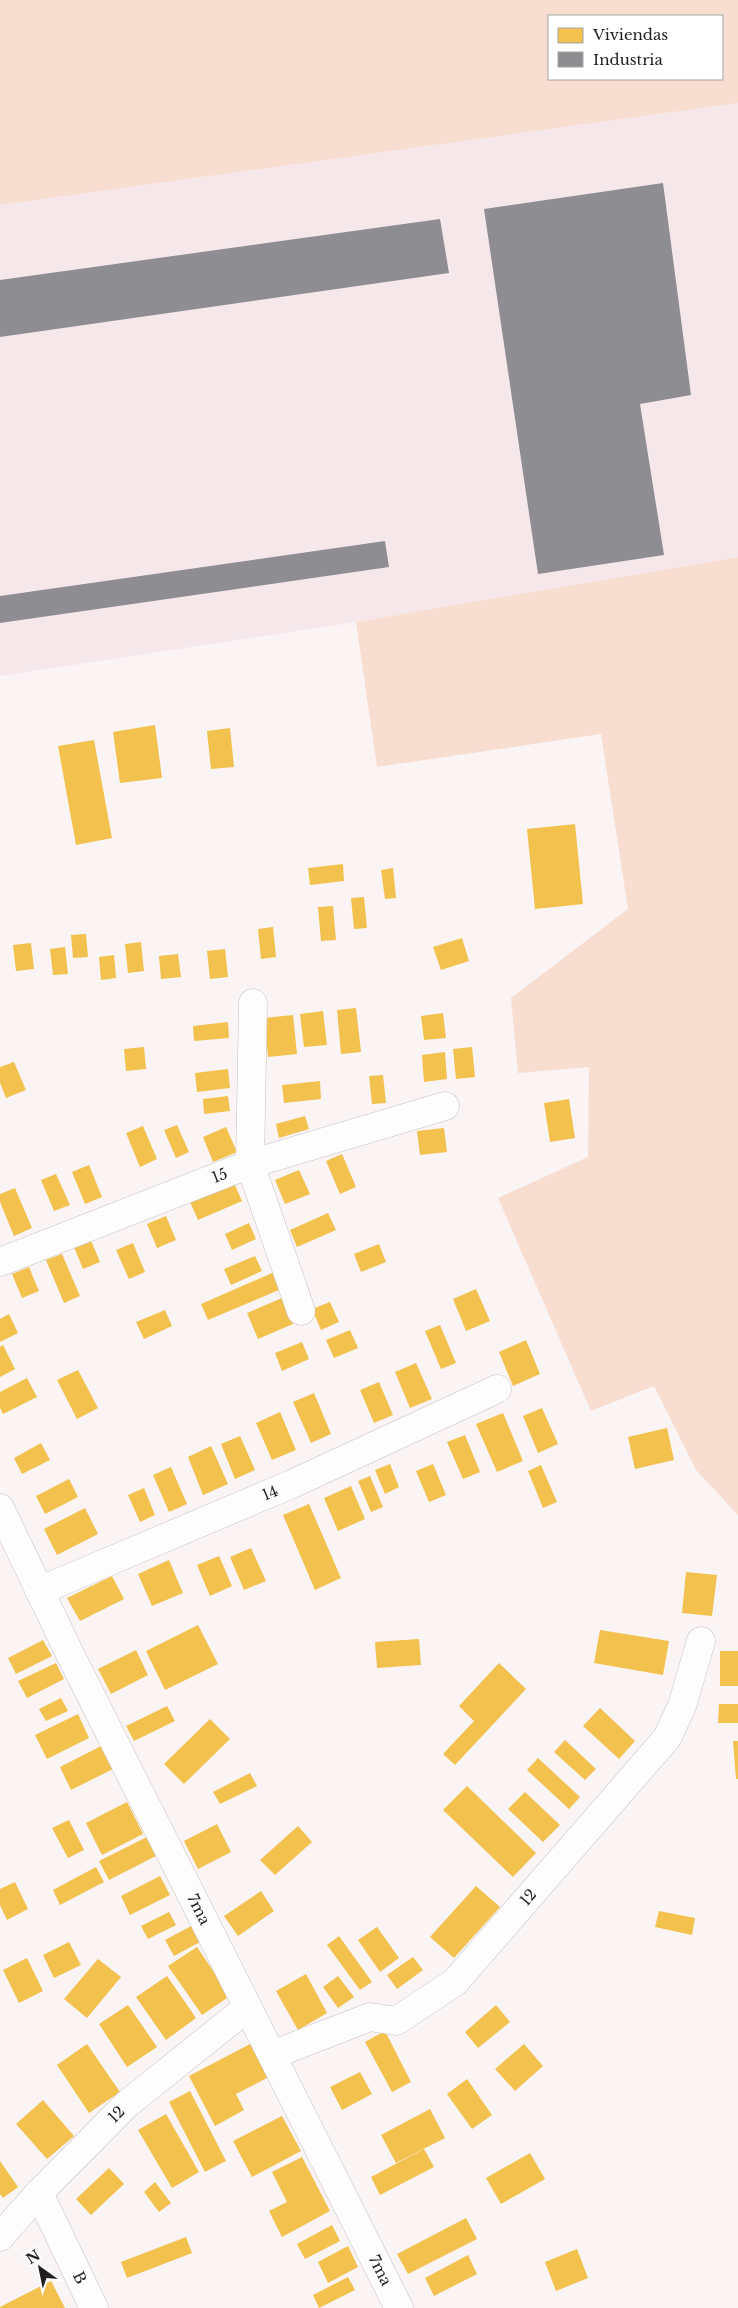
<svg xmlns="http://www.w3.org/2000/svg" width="738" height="2308" viewBox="0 0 738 2308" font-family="'Libre Baskerville',serif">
  <rect width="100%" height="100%" fill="#faf4f5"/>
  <path fill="#f6e7eb" d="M738 103V557L356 622 0 676V205Z"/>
  <g fill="#f8ddd1" fill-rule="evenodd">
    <path d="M0 0H738V103L0 205ZM722 16V79H549V16Z"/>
    <path d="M738 557V1515L696 1470 654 1386 591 1411 498 1198 588 1157 589 1067 518 1073 511 998 628 909 601 734 377 767 356 622Z"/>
  </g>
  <g fill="#f2c14e">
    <path d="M155 725 162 778 120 783 113 732Z"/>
    <path d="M230 728 234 767 211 769 207 731Z"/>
    <path d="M94 740 112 838 76 845 58 746Z"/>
    <path d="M575 824 583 904 535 909 527 829Z"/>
    <path d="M343 864 344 881 310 885 308 868Z"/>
    <path d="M393 868 396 898 385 899 381 870Z"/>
    <path d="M364 897 367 928 354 929 351 898Z"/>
    <path d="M333 906 336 940 321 941 318 907Z"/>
    <path d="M273 927 276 957 261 959 258 929Z"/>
    <path d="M86 934 88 957 73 958 71 935Z"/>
    <path d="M462 938 469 961 441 970 433 947Z"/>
    <path d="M141 942 144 971 128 973 125 944Z"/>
    <path d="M31 943 34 969 16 971 13 945Z"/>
    <path d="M65 947 68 974 53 975 50 949Z"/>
    <path d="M225 949 228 977 210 979 207 951Z"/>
    <path d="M178 954 181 977 161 979 159 956Z"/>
    <path d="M114 955 116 978 101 980 99 957Z"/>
    <path d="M356 1008 361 1052 341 1054 337 1010Z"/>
    <path d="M323 1011 327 1045 304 1047 300 1014Z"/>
    <path d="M443 1013 446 1038 424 1040 421 1016Z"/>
    <path d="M293 1015 297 1054 268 1057 264 1018Z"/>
    <path d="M228 1022 229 1038 194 1041 193 1026Z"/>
    <path d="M144 1047 146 1069 126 1071 124 1049Z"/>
    <path d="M472 1047 475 1077 456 1079 453 1049Z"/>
    <path d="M445 1052 447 1079 424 1082 422 1055Z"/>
    <path d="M14 1062 26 1090 6 1098 0 1083V1067Z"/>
    <path d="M228 1069 230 1088 197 1092 195 1073Z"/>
    <path d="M383 1075 386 1103 372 1104 369 1076Z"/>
    <path d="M320 1081 321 1099 284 1103 282 1085Z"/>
    <path d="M228 1096 230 1111 204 1114 203 1099Z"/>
    <path d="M569 1099 575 1138 550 1142 544 1103Z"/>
    <path d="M305 1116 309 1129 279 1138 276 1124Z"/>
    <path d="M177 1125 189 1152 176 1158 164 1130Z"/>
    <path d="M143 1126 157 1159 140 1167 126 1133Z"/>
    <path d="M226 1127 237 1152 213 1162 203 1137Z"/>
    <path d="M444 1128 447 1152 420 1155 417 1131Z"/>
    <path d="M342 1154 356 1187 340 1194 326 1161Z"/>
    <path d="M89 1165 102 1197 85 1204 72 1172Z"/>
    <path d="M299 1170 310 1194 285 1204 275 1180Z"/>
    <path d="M56 1174 70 1205 54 1211 41 1180Z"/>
    <path d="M234 1183 242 1201 198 1220 190 1202Z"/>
    <path d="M15 1188 32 1228 14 1236 0 1202V1194Z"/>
    <path d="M328 1213 336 1230 297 1247 290 1230Z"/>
    <path d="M166 1216 176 1240 157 1248 147 1224Z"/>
    <path d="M249 1223 256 1239 232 1250 225 1234Z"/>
    <path d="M90 1238 100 1262 83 1269 73 1245Z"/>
    <path d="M133 1243 145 1272 129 1279 116 1250Z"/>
    <path d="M379 1244 386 1262 361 1272 354 1254Z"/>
    <path d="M62 1254 80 1296 64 1303 46 1260Z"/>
    <path d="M255 1256 262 1271 231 1285 224 1269Z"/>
    <path d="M29 1267 39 1291 22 1298 12 1274Z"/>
    <path d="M279 1270 286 1287 208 1320 201 1304Z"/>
    <path d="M476 1289 490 1321 466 1331 453 1299Z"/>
    <path d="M282 1298 293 1324 258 1339 247 1313Z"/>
    <path d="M330 1302 339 1322 321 1330 312 1309Z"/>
    <path d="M165 1310 172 1326 144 1339 136 1322Z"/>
    <path d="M9 1314 18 1333 0 1342V1319Z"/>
    <path d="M440 1325 456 1363 441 1369 425 1331Z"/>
    <path d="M350 1330 358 1348 334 1358 326 1340Z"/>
    <path d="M526 1340 540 1374 513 1386 499 1352Z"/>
    <path d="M302 1342 309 1359 282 1371 275 1353Z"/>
    <path d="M3 1345 15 1369 0 1377V1347Z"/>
    <path d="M416 1363 432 1399 410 1408 395 1372Z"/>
    <path d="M78 1370 98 1408 77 1419 57 1380Z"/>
    <path d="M27 1378 37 1397 3 1414 0 1408V1392Z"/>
    <path d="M379 1382 393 1415 374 1423 360 1390Z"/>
    <path d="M314 1393 331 1434 311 1443 293 1402Z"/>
    <path d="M542 1408 558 1444 538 1453 523 1416Z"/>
    <path d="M280 1412 296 1450 272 1460 256 1423Z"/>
    <path d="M503 1413 523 1461 497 1472 476 1424Z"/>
    <path d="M667 1428 674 1460 635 1469 628 1437Z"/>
    <path d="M465 1435 480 1472 463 1479 447 1442Z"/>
    <path d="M240 1436 255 1470 235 1479 221 1444Z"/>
    <path d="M41 1443 50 1460 22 1474 14 1458Z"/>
    <path d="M211 1446 228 1484 203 1495 188 1457Z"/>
    <path d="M390 1464 399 1487 385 1494 375 1470Z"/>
    <path d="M433 1464 446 1495 429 1502 416 1471Z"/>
    <path d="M541 1465 557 1502 543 1508 528 1471Z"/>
    <path d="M171 1467 187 1504 169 1512 153 1475Z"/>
    <path d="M370 1476 383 1507 371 1512 358 1481Z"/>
    <path d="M69 1479 78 1497 45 1514 36 1496Z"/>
    <path d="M351 1486 365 1519 338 1531 324 1498Z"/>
    <path d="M144 1488 155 1515 140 1522 128 1495Z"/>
    <path d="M309 1504 341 1578 315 1590 283 1515Z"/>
    <path d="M85 1508 98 1534 57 1555 44 1529Z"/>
    <path d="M251 1548 266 1581 244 1590 230 1557Z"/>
    <path d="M219 1556 232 1586 210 1596 197 1565Z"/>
    <path d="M169 1560 183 1593 152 1606 138 1574Z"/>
    <path d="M686 1572 717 1575 712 1616 682 1613Z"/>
    <path d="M112 1576 124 1599 80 1621 67 1598Z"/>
    <path d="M198 1625 218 1664 165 1690 146 1651Z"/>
    <path d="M600 1630 669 1641 663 1675 594 1663Z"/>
    <path d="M419 1639 421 1665 377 1668 375 1642Z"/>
    <path d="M43 1640 52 1656 16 1674 8 1658Z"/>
    <path d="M136 1650 148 1675 111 1694 98 1669Z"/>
    <rect x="720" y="1651" width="18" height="35"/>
    <path d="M56 1663 64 1679 27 1698 18 1681Z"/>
    <path d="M499 1663 526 1689 455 1765 443 1754 474 1721 459 1706Z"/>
    <path d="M61 1698 68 1711 46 1721 39 1709Z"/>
    <path d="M719 1704H738V1723H718Z"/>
    <path d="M167 1706 175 1721 134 1741 126 1726Z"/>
    <path d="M600 1708 635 1741 619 1759 583 1726Z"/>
    <path d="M78 1714 89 1738 47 1759 35 1735Z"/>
    <path d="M210 1719 230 1739 184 1784 164 1764Z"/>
    <path d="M565 1740 596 1769 585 1780 554 1752Z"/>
    <path d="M733 1741H738V1779H736Z"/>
    <path d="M101 1746 113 1769 71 1790 60 1767Z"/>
    <path d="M538 1758 580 1797 569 1809 527 1770Z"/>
    <path d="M250 1773 257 1786 220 1804 213 1792Z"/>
    <path d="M467 1786 536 1853 513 1877 443 1810Z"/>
    <path d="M525 1792 560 1825 543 1842 508 1809Z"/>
    <path d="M127 1802 143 1834 102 1855 86 1823Z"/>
    <path d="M69 1820 84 1850 68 1858 52 1828Z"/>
    <path d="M217 1824 231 1852 198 1869 184 1841Z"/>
    <path d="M298 1826 312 1842 275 1875 260 1860Z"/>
    <path d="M147 1837 156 1856 109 1880 99 1861Z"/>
    <path d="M96 1867 104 1882 60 1905 53 1890Z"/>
    <path d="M160 1876 170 1895 130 1915 121 1896Z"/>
    <path d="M15 1882 28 1909 7 1920 0 1905V1889Z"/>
    <path d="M476 1886 500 1907 454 1958 430 1937Z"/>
    <path d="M261 1891 274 1911 238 1936 224 1916Z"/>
    <path d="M659 1911 695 1918 692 1935 655 1927Z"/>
    <path d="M169 1912 176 1925 148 1939 141 1926Z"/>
    <path d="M193 1925 202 1941 174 1956 165 1940Z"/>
    <path d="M377 1927 399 1958 380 1972 358 1940Z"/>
    <path d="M339 1936 372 1982 360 1990 327 1945Z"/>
    <path d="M69 1942 81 1965 54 1978 43 1955Z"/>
    <path d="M197 1947 230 1996 202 2015 168 1966Z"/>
    <path d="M413 1957 423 1970 397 1989 387 1975Z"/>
    <path d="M27 1958 43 1991 19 2003 3 1970Z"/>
    <path d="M98 1959 121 1977 87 2018 64 1999Z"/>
    <path d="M306 1974 327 2013 298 2030 276 1991Z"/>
    <path d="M167 1976 196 2018 166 2040 136 1997Z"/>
    <path d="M338 1976 354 1997 338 2008 323 1987Z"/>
    <path d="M128 2005 157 2047 127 2067 99 2024Z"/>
    <path d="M496 2005 510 2022 478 2048 465 2032Z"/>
    <path d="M385 2031 411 2082 392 2092 365 2042Z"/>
    <path d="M252 2043 269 2077 236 2094 244 2110 215 2126 189 2076Z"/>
    <path d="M87 2044 120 2092 89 2113 57 2065Z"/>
    <path d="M524 2044 543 2066 515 2091 495 2069Z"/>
    <path d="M360 2072 372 2094 342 2110 330 2087Z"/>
    <path d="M467 2079 492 2115 472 2129 447 2094Z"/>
    <path d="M190 2091 226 2161 205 2172 169 2102Z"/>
    <path d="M43 2100 74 2136 47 2159 16 2124Z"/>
    <path d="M430 2109 445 2138 396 2163 381 2135Z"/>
    <path d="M166 2114 199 2172 172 2188 138 2130Z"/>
    <path d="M282 2116 301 2151 252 2177 233 2141Z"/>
    <path d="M424 2149 434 2167 380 2195 371 2177Z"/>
    <path d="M530 2153 545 2179 501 2204 486 2178Z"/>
    <path d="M302 2157 330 2211 282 2237 269 2211 287 2202 272 2172Z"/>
    <path d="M0 2161 18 2187 3 2198 0 2194Z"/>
    <path d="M109 2168 124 2184 91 2215 76 2199Z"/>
    <path d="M155 2182 171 2203 159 2212 144 2192Z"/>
    <path d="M466 2218 477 2239 408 2274 397 2254Z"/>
    <path d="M332 2225 340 2241 305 2259 297 2244Z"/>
    <path d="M186 2237 192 2253 127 2278 121 2262Z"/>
    <path d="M348 2246 358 2267 328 2283 318 2262Z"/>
    <path d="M577 2249 588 2278 556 2291 545 2262Z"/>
    <path d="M468 2255 477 2274 434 2296 425 2278Z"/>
    <path d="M348 2277 355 2290 319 2308 313 2295Z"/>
    <path d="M51 2281 65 2308H0V2307Z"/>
  </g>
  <g fill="#8d8d92">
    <path d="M663 183 691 395 640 404 664 555 538 574 484 209Z"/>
    <path d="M440 219 449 273 0 337V280Z"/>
    <path d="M385 541 389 567 0 623V596Z"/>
  </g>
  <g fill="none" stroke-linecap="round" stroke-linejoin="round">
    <g stroke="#c5c0c1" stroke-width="29">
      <g id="minor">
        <path d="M253 1003 250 1164 301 1311"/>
        <path id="s1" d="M0 1262 250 1164 445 1106"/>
        <path id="s2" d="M0 1508 70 1654 399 2308"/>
        <path id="s3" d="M39 1591 292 1484 497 1389"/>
        <path id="s4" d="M272 2055 370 2017 396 2021 455 1982 667 1738 682 1706 701 1641"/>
        <path id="s5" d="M39 2193 94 2308"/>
        <path id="s6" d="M0 2237 39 2193 127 2104 248 2007"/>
      </g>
    </g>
    <use href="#minor" stroke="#fefdfe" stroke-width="28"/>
  </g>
  <g text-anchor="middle" stroke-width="5" stroke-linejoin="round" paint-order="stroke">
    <g font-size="15" fill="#221d1f" stroke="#fff">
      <text dy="5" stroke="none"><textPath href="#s1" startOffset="236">15</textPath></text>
      <text dy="5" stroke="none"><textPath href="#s3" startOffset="251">14</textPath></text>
      <text dy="5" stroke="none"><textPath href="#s4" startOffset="314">12</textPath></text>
      <text dy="5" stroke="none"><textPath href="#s2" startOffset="448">7ma</textPath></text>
      <text dy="5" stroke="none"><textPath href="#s6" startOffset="169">12</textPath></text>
      <text dy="5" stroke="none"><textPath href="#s2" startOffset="852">7ma</textPath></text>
      <text dy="5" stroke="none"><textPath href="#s5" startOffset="94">B</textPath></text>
    </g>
  </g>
  <rect x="548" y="15" width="175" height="65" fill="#ffffff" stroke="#a7a5a5"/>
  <rect x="558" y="28" width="25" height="15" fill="#f2c14e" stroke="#a7a5a5"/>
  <text x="593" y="40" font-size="15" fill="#221d1f">Viviendas</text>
  <rect x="558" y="52" width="25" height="15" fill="#8d8d92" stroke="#a7a5a5"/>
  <text x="593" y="65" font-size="15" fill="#221d1f">Industria</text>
  <g transform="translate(40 2268) rotate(327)" stroke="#ffffff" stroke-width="4" paint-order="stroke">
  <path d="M0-4L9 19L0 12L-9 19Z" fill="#221d1f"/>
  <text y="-8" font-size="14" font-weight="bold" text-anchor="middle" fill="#221d1f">N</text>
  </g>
</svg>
